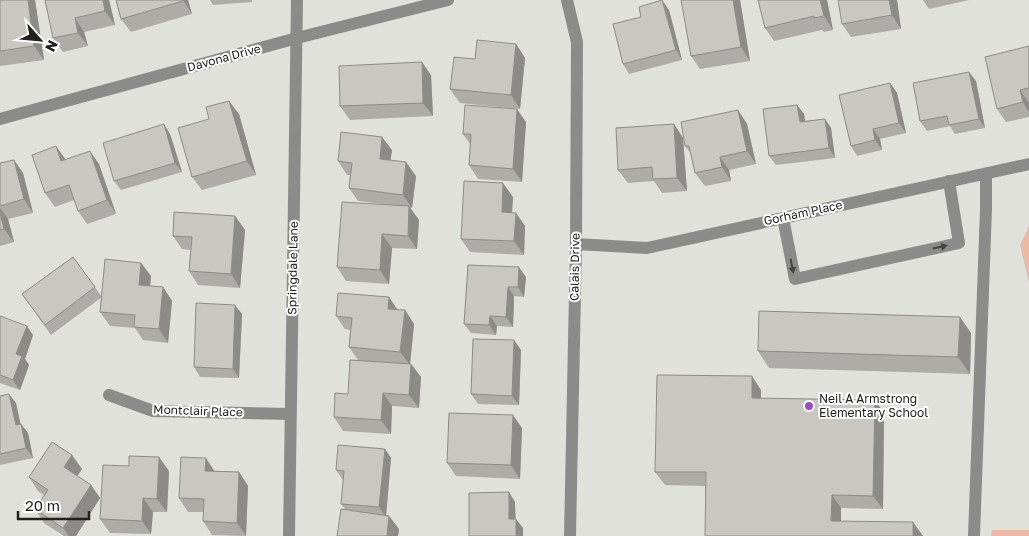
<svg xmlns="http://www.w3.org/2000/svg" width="1029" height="536" viewBox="0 0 1029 536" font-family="'Golos Text',sans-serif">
  <rect width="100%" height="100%" fill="#e1e1dc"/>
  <g fill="#ebbaa5">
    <path d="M1029 226V283L1020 245Z"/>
    <path d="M992 530H1029V536H991Z"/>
  </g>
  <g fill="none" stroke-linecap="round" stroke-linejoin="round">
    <g stroke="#8b8c8a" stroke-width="12">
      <path d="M567 0 577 42 576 244 570 536"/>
      <path d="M0 119 297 38 448 0"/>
      <path d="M783 218 795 279 959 243 949 181"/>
      <path d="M576 244 647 248 1029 164"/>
      <path d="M109 395 153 411 290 414"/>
      <path d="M289 536 297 0"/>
      <path d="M974 536 986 209V174"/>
    </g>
  </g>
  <g fill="#aeaba8">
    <path d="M0 0H35L44 60 0 66Z"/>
    <path d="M45 0H109L115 25 84 32 88 46 63 52 53 38Z"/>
    <path d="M116 0H188L192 14 131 32 121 19Z"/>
    <path d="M210 0H252V2L213 5Z"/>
    <path d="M681 0H740L750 61 700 69 691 56Z"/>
    <path d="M758 0H827L833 30 824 32 822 30 774 41 765 28Z"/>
    <path d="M897 0 901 29 851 37 842 24Z"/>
    <path d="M923 0H969L929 9Z"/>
    <path d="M669 10 682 60 629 74 623 64Z"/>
    <path d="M516 44 525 58 520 109 460 103 450 89 475 59Z"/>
    <path d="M1029 46V117L1006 122 997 109Z"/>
    <path d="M431 75 433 116 350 120 340 106Z"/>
    <path d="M976 81 985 128 955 134 950 126 927 131 920 121Z"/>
    <path d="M890 83 897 93 906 133 880 139 882 150 857 156 851 146Z"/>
    <path d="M797 105 804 114 805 121 825 119 831 128 835 158 776 165 769 156Z"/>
    <path d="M738 110 747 124 756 164 729 170 731 181 705 186 695 173 692 155 685 146Z"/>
    <path d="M239 114 256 175 202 190 192 177 209 119Z"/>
    <path d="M526 122 522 182 478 179 469 165 470 144 463 134Z"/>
    <path d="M674 124 683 138 687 191 662 193 654 181 628 183 618 170Z"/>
    <path d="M170 134 182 172 121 190 114 181Z"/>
    <path d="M392 150 390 160 416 176 412 208H410L419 220 417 249 392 248 389 284 346 281 337 267 383 204 358 201 349 188 350 175H347L338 161Z"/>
    <path d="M65 159 99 164 116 214 87 224 78 211 74 200 55 207 45 193Z"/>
    <path d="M14 160 23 173 33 213 8 219 14 242 0 246V163Z"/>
    <path d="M513 197 512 213H516L525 226 524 255 470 252 461 239Z"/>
    <path d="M235 216 245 230 240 288 198 285 189 271 191 250 182 249 173 236Z"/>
    <path d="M73 257 102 297 141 263 151 276 150 286 163 287 172 301 168 343 143 340 135 328 110 326 100 312 102 297 51 335 22 294Z"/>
    <path d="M468 265 526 277 524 297 514 296 513 327 497 326 496 335 471 333 464 324Z"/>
    <path d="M389 297 398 310H405L414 324 410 364H411L421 377 419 408 392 406 391 434 343 431 334 417 348 394 358 360 349 347 350 330 345 329 336 316Z"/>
    <path d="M242 314 239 378 200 377 194 367Z"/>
    <path d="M0 316 33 335 25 359 29 365 20 390 0 383Z"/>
    <path d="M971 333 970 374 769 368 758 351Z"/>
    <path d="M521 350 519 405 478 404 471 394Z"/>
    <path d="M761 390V398L884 413 883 509 841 508V521L913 522 923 536H705V486L665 485 655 472Z"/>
    <path d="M0 396 16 403 20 424H21L28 433 33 458 0 465Z"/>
    <path d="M522 428 520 479 456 476 447 463Z"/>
    <path d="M385 449 391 458 386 515 389 516 399 529 398 536H337L345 509 341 504 343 480 336 470Z"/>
    <path d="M82 469 77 476 91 485 100 498 76 536H64L44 523 35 509 44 495 38 491 29 477Z"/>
    <path d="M169 471 167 512H153L151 534 110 533 100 519Z"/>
    <path d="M215 471 239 472 248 486 246 536 212 535 203 521V512H188L179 498Z"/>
  </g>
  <g fill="#8d8b88">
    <path d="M28 0H35L44 60 34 46Z"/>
    <path d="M103 0H109L115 25 105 11Z"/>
    <path d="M183 0H188L192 14Z"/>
    <path d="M662 0 669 10 682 60 676 50Z"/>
    <path d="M733 0H740L750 61 741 47Z"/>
    <path d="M820 0H827L833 30 824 16Z"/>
    <path d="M889 0H897L901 29 892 15Z"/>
    <path d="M75 18 84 32 88 46 78 33Z"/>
    <path d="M516 44 525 58 520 109 511 95Z"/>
    <path d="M422 62 431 75 433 116 423 103Z"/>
    <path d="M969 72 976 81 985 128 979 119Z"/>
    <path d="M890 83 897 93 906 133 899 123Z"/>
    <path d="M1020 90 1029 103V112L1023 102Z"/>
    <path d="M229 101 239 114 256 175 247 161Z"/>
    <path d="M797 105 804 114 807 131 800 122Z"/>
    <path d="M517 109 526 122 522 182 513 169Z"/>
    <path d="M738 110 747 124 756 164 747 151Z"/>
    <path d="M825 119 831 128 835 158 829 148Z"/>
    <path d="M164 124 170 134 182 172 175 163Z"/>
    <path d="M674 124 683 138 687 191 677 178Z"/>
    <path d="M873 129 880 139 882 150 875 140Z"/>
    <path d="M382 137 392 150 389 173 380 159Z"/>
    <path d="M56 146 66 160 61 161Z"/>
    <path d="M90 151 99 164 116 214 107 200Z"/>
    <path d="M720 157 729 170 731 181 722 167Z"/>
    <path d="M14 160 23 173 33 213 24 199Z"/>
    <path d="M406 162 416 176 412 208 403 195Z"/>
    <path d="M503 183 513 197 511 226 502 212Z"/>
    <path d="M409 206 419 220 417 249 408 236Z"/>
    <path d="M0 208 8 219 14 242 4 229 0 212Z"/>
    <path d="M516 213 525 226 524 255 514 241Z"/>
    <path d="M235 216 245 230 240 288 231 274Z"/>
    <path d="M382 234 392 248 389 284 380 270Z"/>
    <path d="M141 263 151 276 149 299 139 285Z"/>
    <path d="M519 267 526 277 524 297 518 287Z"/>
    <path d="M163 287 172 301 168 343 159 329Z"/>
    <path d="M508 287 514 296 513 327 506 317Z"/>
    <path d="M389 297 398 311 388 309Z"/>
    <path d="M235 305 242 314 239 378 233 369Z"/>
    <path d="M405 310 414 324 410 365 400 352Z"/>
    <path d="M490 316 497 326 496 335 489 325Z"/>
    <path d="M960 317 971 333 970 374 958 357Z"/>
    <path d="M27 326 33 335 25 359 29 365 20 390 13 380 16 354Z"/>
    <path d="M514 340 521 350 519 405 512 396Z"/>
    <path d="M411 364 421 377 419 408 409 395Z"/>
    <path d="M752 376 761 390V411L752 398Z"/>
    <path d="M383 393 392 406 391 434 381 420Z"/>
    <path d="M9 394 16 403 23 435 16 425Z"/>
    <path d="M875 400 884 413 883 509 873 496Z"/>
    <path d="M513 415 522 428 520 479 511 465Z"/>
    <path d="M21 424 28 433 33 458 26 448Z"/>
    <path d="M385 449 391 458 386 517 379 507Z"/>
    <path d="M72 455 82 469 74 481 64 467Z"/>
    <path d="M159 457 169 471 167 512 157 499Z"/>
    <path d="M206 458 215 472 205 471Z"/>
    <path d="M239 472 248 486 246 536 237 523Z"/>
    <path d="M91 485 100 498 76 536H69L63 528Z"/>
    <path d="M509 492 515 502 516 529 509 519Z"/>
    <path d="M832 495 841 508V535L831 521Z"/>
    <path d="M143 498 153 512 151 534 142 521Z"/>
    <path d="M389 516 399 529 398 536H387Z"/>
    <path d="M516 519 523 528V536H516Z"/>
    <path d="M913 522 923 536H913Z"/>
  </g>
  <g fill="#cac7c3" stroke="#8d8b88">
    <path d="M0 0H28L34 46 0 51Z"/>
    <path d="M45 0H103L105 11 75 18 78 33 53 38Z"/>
    <path d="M116 0H183V1L121 19Z"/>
    <path d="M662 0 676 50 623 64 613 24 641 17 639 7Z"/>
    <path d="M681 0H733L741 47 691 56Z"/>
    <path d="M758 0H820L824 16 814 18V16L765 28Z"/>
    <path d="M838 0H889L892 15 842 24Z"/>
    <path d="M477 40 516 44 511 95 450 89 454 57 475 59Z"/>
    <path d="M1029 46V88L1020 90 1023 102 997 109 985 57Z"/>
    <path d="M422 62 423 103 340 106 339 66Z"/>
    <path d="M969 72 979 119 949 125 947 116 920 121 913 83Z"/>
    <path d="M890 83 899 123 873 129 875 140 851 146 839 95Z"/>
    <path d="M229 101 247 161 192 177 178 128 209 119 206 107Z"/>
    <path d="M465 105 517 109 513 169 469 165 471 134H463Z"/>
    <path d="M797 105 800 122 825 119 829 148 769 156 763 109Z"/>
    <path d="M738 110 747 151 720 157 722 167 695 173 689 146H685L681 122Z"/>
    <path d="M164 124 175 163 114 181 103 143Z"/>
    <path d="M674 124 677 178 653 179 652 167 618 170 616 128Z"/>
    <path d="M341 132 382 137 380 159 406 162 403 195 349 188 352 163 338 161Z"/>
    <path d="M56 146 61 161 90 151 107 200 78 211 69 185 45 193 32 155Z"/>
    <path d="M14 160 24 199 0 206V163Z"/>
    <path d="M464 181 503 183 502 212 516 213 514 241 461 239Z"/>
    <path d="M342 202 409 206 408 236 382 234 380 270 337 267Z"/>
    <path d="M0 212 4 229 0 230Z"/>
    <path d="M174 212 235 216 231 274 189 271 192 237 173 236Z"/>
    <path d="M73 257 95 287 45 325 22 294Z"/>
    <path d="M105 259 141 263 139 285 163 287 159 329 134 327 135 315 100 312Z"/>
    <path d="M468 265 519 267 518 287H508L506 317 490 316 489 325 464 324Z"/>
    <path d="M338 293 389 297 388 309 405 310 400 352 349 347 352 318 336 316Z"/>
    <path d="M196 303 235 305 233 369 194 367Z"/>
    <path d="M759 311 960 317 958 357 758 351Z"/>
    <path d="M0 316 27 326 16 354 22 356 13 380 0 375Z"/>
    <path d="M473 339 514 340 512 396 471 394Z"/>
    <path d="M350 360 411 364 409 395 383 393 381 420 334 417 335 393 348 394Z"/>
    <path d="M657 375 752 376V398L875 400 873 496 832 495 831 521 913 522V536H705L706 472H655Z"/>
    <path d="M9 394 16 425 21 424 26 448 0 454V396Z"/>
    <path d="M449 413 513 415 511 465 447 463Z"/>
    <path d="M52 442 72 455 64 467 91 485 63 528 35 509 48 490 29 477Z"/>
    <path d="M338 445 385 449 379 507 341 504 344 471 336 470Z"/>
    <path d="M129 456 159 457 157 499 143 498 142 521 100 519 103 465 129 466Z"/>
    <path d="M181 457 206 458 205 471 239 472 237 523 203 521 204 499 179 498Z"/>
    <path d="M509 492V519H516V536H469V493Z"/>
    <path d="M341 509 389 516 387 536H337Z"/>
  </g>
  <defs><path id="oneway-solid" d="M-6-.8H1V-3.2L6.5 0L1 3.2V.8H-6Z" transform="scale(1.25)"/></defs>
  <g fill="#454644">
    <use href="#oneway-solid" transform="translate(940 247) rotate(-12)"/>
    <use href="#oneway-solid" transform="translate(792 266) rotate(79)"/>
  </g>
  <circle fill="#9c4dbe" stroke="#fff" stroke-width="2" cx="809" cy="406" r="5"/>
  <g text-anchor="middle" stroke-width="4" stroke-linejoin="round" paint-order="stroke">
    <g font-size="12" fill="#20201e" stroke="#fff">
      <text transform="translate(224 58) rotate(-15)" y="4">Davona Drive</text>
      <text transform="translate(803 213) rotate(-12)" y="4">Gorham Place</text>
      <text transform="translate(575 267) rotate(-89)" y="4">Calais Drive</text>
      <text transform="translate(293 268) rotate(-89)" y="4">Springdale Lane</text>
      <text transform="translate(198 411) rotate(2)" y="4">Montclair Place</text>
    </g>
    <g font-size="12" fill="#20201e" stroke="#fff" text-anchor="start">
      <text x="819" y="403">Neil A Armstrong<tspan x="819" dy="14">Elementary School</tspan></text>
    </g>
  </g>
  <g transform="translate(40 40) rotate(117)" stroke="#ffffff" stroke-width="4" paint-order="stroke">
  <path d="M0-4L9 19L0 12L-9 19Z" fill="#20201e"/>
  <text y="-8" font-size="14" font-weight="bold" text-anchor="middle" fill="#20201e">N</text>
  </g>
  <path d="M18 511v8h71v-8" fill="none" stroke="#20201e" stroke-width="2.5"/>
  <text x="25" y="511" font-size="15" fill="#20201e" stroke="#ffffff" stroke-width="4" paint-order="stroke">20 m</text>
</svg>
